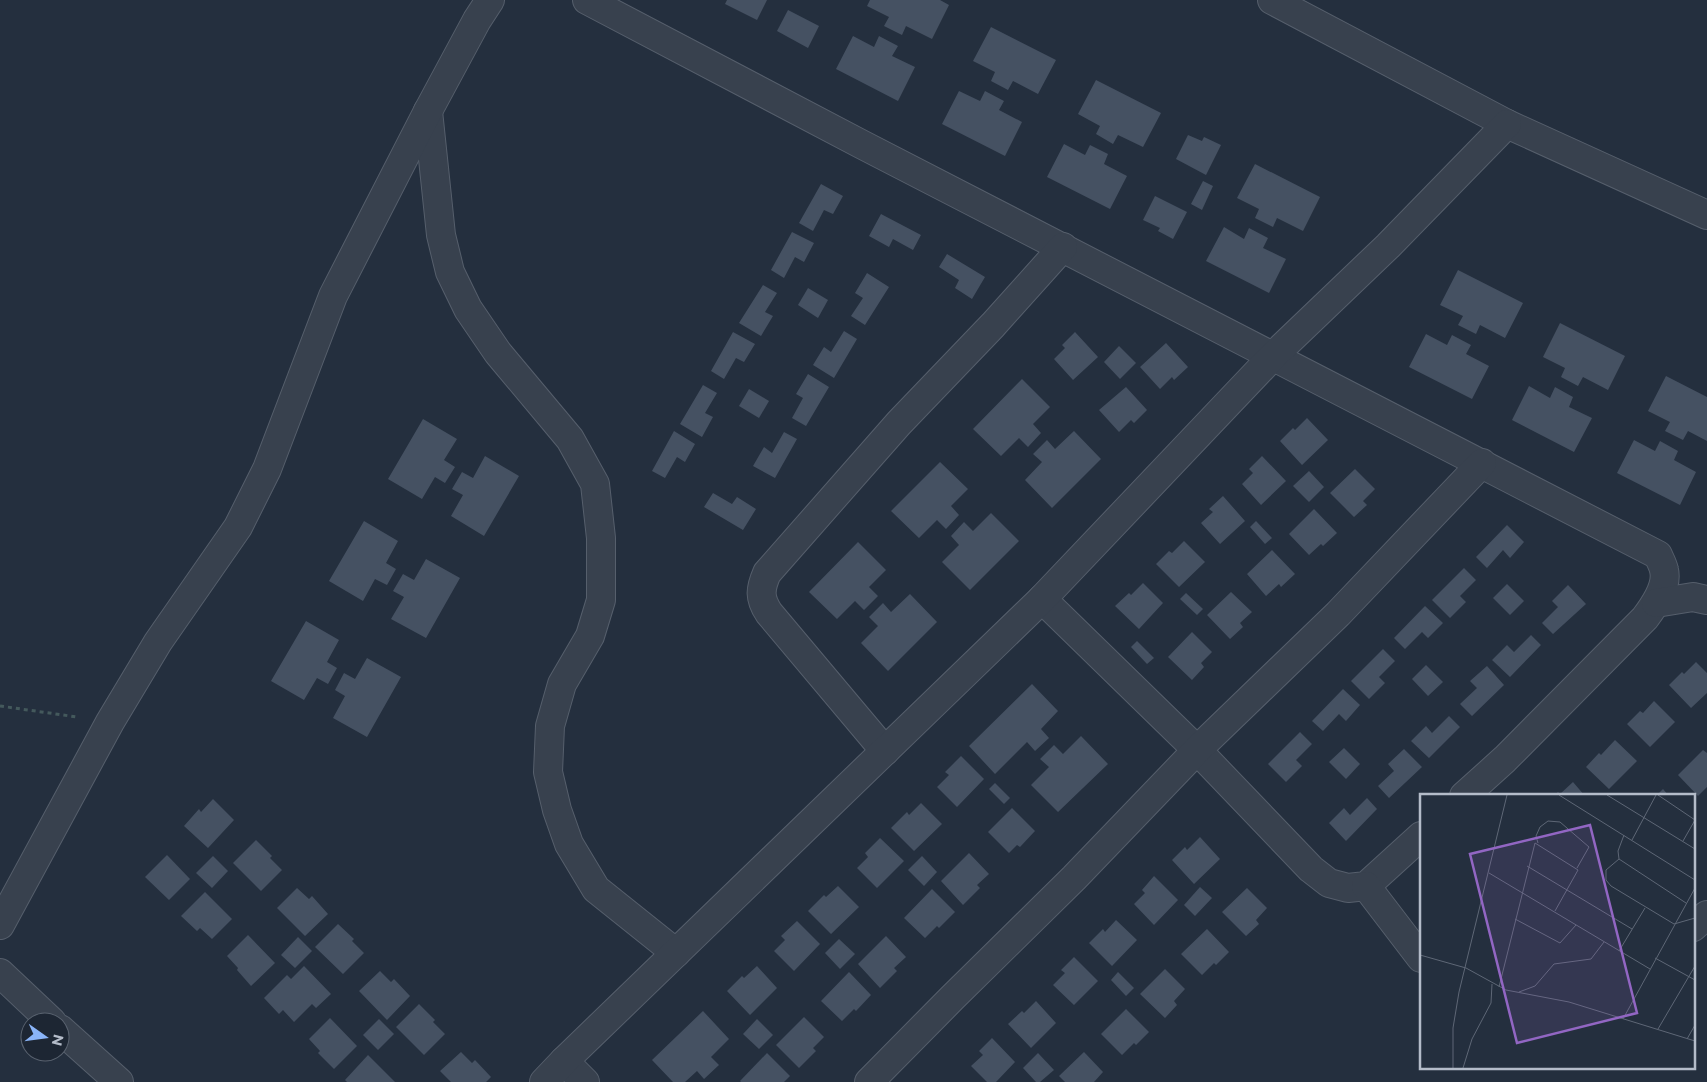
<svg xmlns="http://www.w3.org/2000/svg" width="1707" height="1082" viewBox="0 0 1707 1082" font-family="Montserrat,sans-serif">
  <rect width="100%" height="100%" fill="#242f3e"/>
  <g fill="#455162">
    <path d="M727 0H767L757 20 725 4Z"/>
    <path d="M870 0H940L949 5 932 39 906 26 902 35 884 26 889 17 867 6Z"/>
    <path d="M788 10 819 26 808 48 777 31Z"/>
    <path d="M991 27 1056 60 1038 94 1013 81 1008 90 991 81 995 72 973 61Z"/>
    <path d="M853 36 874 47 879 36 898 46 892 56 915 67 898 101 836 69Z"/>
    <path d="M1096 80 1161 113 1143 147 1118 135 1113 144 1096 134 1100 126 1078 114Z"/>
    <path d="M959 91 980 101 985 91 1004 101 999 110 1022 122 1005 156 942 124Z"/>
    <path d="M1188 135 1202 141 1204 137 1221 145 1206 175 1176 159Z"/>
    <path d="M1064 144 1085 155 1090 145 1108 154 1104 164 1127 176 1110 209 1047 177Z"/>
    <path d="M1255 164 1320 197 1303 231 1277 218 1273 227 1255 218 1259 209 1237 198Z"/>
    <path d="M1203 181 1213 186 1202 210 1191 204Z"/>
    <path d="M821 184 843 196 833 214 824 210 813 231 799 223Z"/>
    <path d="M1155 196 1187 212 1173 239 1158 231 1160 228 1143 220Z"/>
    <path d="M881 214 921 235 913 250 893 239 889 247 869 236Z"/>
    <path d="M1224 227 1244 239 1249 228 1268 238 1263 248 1286 259 1269 293 1206 261Z"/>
    <path d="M792 232 814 243 804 262 795 257 784 278 771 270Z"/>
    <path d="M947 254 985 277 972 299 955 288 959 280 939 267Z"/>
    <path d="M1458 270 1523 303 1505 338 1480 325 1476 334 1458 325 1463 316 1440 305Z"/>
    <path d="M867 273 889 287 865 325 851 316 863 298 855 293Z"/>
    <path d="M763 285 777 293 765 312 773 316 761 336 739 323Z"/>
    <path d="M808 288 828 300 818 318 798 305Z"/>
    <path d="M1560 323 1625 356 1608 390 1583 377 1578 386 1561 377 1565 368 1543 357Z"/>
    <path d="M844 331 857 339 834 378 813 365 824 347 831 352Z"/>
    <path d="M733 332 755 344 744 362 736 358 724 379 711 371Z"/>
    <path d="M1075 332 1098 357 1073 380 1054 359 1065 348 1062 345Z"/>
    <path d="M1426 334 1447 345 1452 335 1471 345 1466 354 1489 366 1472 399 1409 367Z"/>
    <path d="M1166 343 1188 367 1174 380 1172 377 1160 389 1140 367Z"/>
    <path d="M1119 346 1136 363 1120 379 1104 362Z"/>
    <path d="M808 374 829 387 806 426 792 418 803 398 796 394Z"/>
    <path d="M1666 376 1707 397V441L1688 431 1683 440 1665 431 1670 422 1648 411Z"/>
    <path d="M1022 379 1050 407 1033 424 1041 433 1028 447 1019 438 1001 456 973 429Z"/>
    <path d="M703 385 717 393 705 413 713 417 702 437 680 424Z"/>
    <path d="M1529 386 1550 398 1555 387 1573 397 1569 407 1592 418 1574 452 1512 420Z"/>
    <path d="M1126 387 1147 410 1134 423 1131 420 1119 432 1099 410Z"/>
    <path d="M749 389 769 401 759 418 739 406Z"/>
    <path d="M1307 418 1328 440 1302 465 1280 441 1293 428 1295 430Z"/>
    <path d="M423 419 457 439 444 460 455 467 445 483 435 477 422 499 388 479Z"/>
    <path d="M674 431 695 444 685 462 677 457 665 478 652 471Z"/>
    <path d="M1074 431 1101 459 1052 508 1025 480 1042 462 1033 454 1047 440 1055 449Z"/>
    <path d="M784 432 797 439 775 478 753 466 764 447 772 453Z"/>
    <path d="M1634 440 1655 451 1660 441 1678 451 1674 460 1696 472 1680 505 1617 473Z"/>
    <path d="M485 456 519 476 484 536 451 516 463 495 452 489 462 472 473 478Z"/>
    <path d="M1262 456 1286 481 1261 505 1242 484 1253 473 1249 469Z"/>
    <path d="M940 462 968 489 951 506 959 515 946 529 937 520 919 538 891 511Z"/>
    <path d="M1355 469 1375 489 1363 501 1367 505 1354 517 1330 493Z"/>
    <path d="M1309 471 1324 487 1309 502 1293 486Z"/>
    <path d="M713 493 732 504 737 497 756 509 743 530 704 507Z"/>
    <path d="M1223 496 1245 521 1220 544 1201 523 1213 512 1209 509Z"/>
    <path d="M1314 509 1337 533 1323 546 1321 544 1309 555 1289 534Z"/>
    <path d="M991 513 1019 541 970 590 942 562 959 545 951 536 964 522 973 531Z"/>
    <path d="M364 521 398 541 386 563 396 569 387 585 375 579 363 601 329 581Z"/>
    <path d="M1256 521 1272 538 1265 544 1250 527Z"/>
    <path d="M1507 525 1524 542 1510 558 1503 550 1487 568 1476 557Z"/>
    <path d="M1184 541 1205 562 1179 587 1156 564 1169 551 1172 553Z"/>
    <path d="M858 542 886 570 869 587 878 596 864 610 855 601 837 619 809 592Z"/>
    <path d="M1272 550 1295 574 1281 587 1279 584 1266 596 1247 574Z"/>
    <path d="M426 559 460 578 426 638 391 619 404 597 393 591 403 574 414 580Z"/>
    <path d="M1464 568 1476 580 1460 596 1466 602 1450 618 1432 600Z"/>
    <path d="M1143 583 1163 603 1139 629 1115 606 1129 593 1131 595Z"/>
    <path d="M1507 584 1524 601 1510 615 1493 598Z"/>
    <path d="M1568 585 1586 604 1553 634 1542 623 1558 607 1552 601Z"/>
    <path d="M1231 592 1252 612 1240 623 1243 627 1230 639 1207 615Z"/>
    <path d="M1186 593 1203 609 1197 615 1180 599Z"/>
    <path d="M910 594 937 622 888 671 861 643 878 626 869 617 883 603 891 612Z"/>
    <path d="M1425 606 1443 623 1428 638 1422 632 1405 649 1394 638Z"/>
    <path d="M306 621 339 640 327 662 337 668 328 684 317 678 304 700 271 681Z"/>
    <path d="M1192 632 1212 652 1201 663 1204 667 1192 680 1168 657Z"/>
    <path d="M1531 635 1541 645 1510 677 1492 660 1507 645 1514 652Z"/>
    <path d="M1137 641 1154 658 1147 664 1131 647Z"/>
    <path d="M1383 649 1395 661 1379 677 1385 683 1369 699 1351 681Z"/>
    <path d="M367 658 401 677 367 737 333 718 345 696 335 690 344 673 355 679Z"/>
    <path d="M1696 662 1707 673V693L1691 708 1669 685 1682 672 1684 674Z"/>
    <path d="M1426 665 1443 682 1428 696 1412 679Z"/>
    <path d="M1487 666 1504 685 1472 716 1460 704 1477 688 1470 681Z"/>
    <path d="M1032 684 1058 711 1041 729 1049 738 1035 751 1027 742 995 774 969 746Z"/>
    <path d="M1343 689 1360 705 1346 721 1339 714 1323 731 1312 721Z"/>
    <path d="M1654 701 1675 722 1650 747 1627 724 1640 711 1643 713Z"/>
    <path d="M1449 716 1460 727 1429 758 1411 741 1426 726 1432 733Z"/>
    <path d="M1300 732 1312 744 1296 760 1302 766 1286 782 1268 764Z"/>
    <path d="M1081 736 1108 764 1058 812 1031 785 1049 767 1040 759 1054 745 1063 754Z"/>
    <path d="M1615 740 1637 761 1609 789 1586 767 1599 753 1601 755Z"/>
    <path d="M1344 748 1360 764 1346 779 1329 762Z"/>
    <path d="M1404 749 1422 767 1389 798 1378 786 1394 771 1388 764Z"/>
    <path d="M1703 750 1707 753V787L1698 796 1678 775Z"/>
    <path d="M961 756 984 779 957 807 937 787 949 775 945 772Z"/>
    <path d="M1573 782 1585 796H1554L1558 792 1560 794Z"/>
    <path d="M995 783 1010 798 1004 804 989 789Z"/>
    <path d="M1663 789 1669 796H1656Z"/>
    <path d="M1367 798 1377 809 1346 841 1329 823 1344 808 1350 815Z"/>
    <path d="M213 799 234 820 208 848 184 826 199 809 201 812Z"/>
    <path d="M921 803 942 824 914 851 891 828 907 812 909 815Z"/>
    <path d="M1012 808 1035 831 1020 847 1017 845 1009 853 988 832Z"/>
    <path d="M1200 837 1220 859 1194 884 1172 860 1185 847 1187 850Z"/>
    <path d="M880 838 904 861 877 888 857 868 868 857 865 853Z"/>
    <path d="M256 840 272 856 270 858 282 870 261 891 233 863Z"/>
    <path d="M969 853 989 874 977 885 980 888 963 905 941 881Z"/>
    <path d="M167 855 190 879 169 900 145 877Z"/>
    <path d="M213 856 228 871 212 888 196 873Z"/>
    <path d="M922 856 937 872 924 886 908 870Z"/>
    <path d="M1154 876 1178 900 1154 925 1134 904 1145 893 1142 890Z"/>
    <path d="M838 886 859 907 831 934 808 911 824 895 826 897Z"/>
    <path d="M1200 887 1212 898 1195 916 1184 905Z"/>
    <path d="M297 888 309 899 312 896 328 914 305 936 277 908Z"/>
    <path d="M1247 888 1267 908 1256 920 1259 924 1246 936 1222 912Z"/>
    <path d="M932 889 955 912 939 928 937 926 925 938 904 918Z"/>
    <path d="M205 892 232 919 212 939 200 928 197 931 181 916Z"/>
    <path d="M1116 920 1137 940 1112 966 1089 943 1103 929 1105 932Z"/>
    <path d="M797 921 820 944 794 971 774 951 785 940 781 936Z"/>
    <path d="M338 924 354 939 352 941 364 953 343 974 315 947Z"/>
    <path d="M1207 929 1229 952 1216 965 1214 963 1202 975 1181 954Z"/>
    <path d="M248 935 275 963 251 986 237 970 238 968 227 956Z"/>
    <path d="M886 936 906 957 894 968 897 971 880 988 858 964Z"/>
    <path d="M298 937 312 951 295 968 281 955Z"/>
    <path d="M839 939 855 954 840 969 825 953Z"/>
    <path d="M1074 957 1098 981 1074 1005 1053 985 1065 973 1061 970Z"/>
    <path d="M304 966 331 994 316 1008 312 1004 294 1022 283 1010 279 1014 264 998 287 975 291 979Z"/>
    <path d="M757 966 777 988 750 1015 727 991 742 976 744 978Z"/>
    <path d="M1165 969 1185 989 1174 1001 1177 1005 1165 1018 1140 994Z"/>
    <path d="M380 971 391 982 394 979 410 996 387 1020 359 991Z"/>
    <path d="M849 972 871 995 856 1011 854 1009 842 1021 821 1001Z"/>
    <path d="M1118 972 1134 988 1126 996 1111 980Z"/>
    <path d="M1036 1001 1056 1023 1031 1048 1008 1024 1022 1011 1024 1013Z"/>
    <path d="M419 1004 435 1020 433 1022 445 1034 424 1055 396 1027Z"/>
    <path d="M1126 1009 1149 1032 1136 1045 1134 1043 1122 1055 1101 1034Z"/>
    <path d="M703 1011 729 1039 711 1057 719 1065 704 1079 697 1071 685 1082H673L652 1060Z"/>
    <path d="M804 1017 824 1037 813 1048 816 1051 799 1068 776 1045Z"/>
    <path d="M330 1018 357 1046 334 1069 318 1053 320 1051 309 1039Z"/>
    <path d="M379 1019 394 1034 378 1050 363 1035Z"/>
    <path d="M757 1019 773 1035 759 1049 743 1034Z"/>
    <path d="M992 1038 1015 1062 996 1082H987L971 1066 983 1055 979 1051Z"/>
    <path d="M461 1052 472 1063 475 1060 491 1077 486 1082H451L440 1071Z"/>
    <path d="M1084 1052 1103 1072 1094 1082H1065L1059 1076Z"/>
    <path d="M767 1053 790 1076 784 1082H741L740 1081Z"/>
    <path d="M1038 1053 1054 1070 1040 1082H1036L1023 1068Z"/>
    <path d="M368 1055 395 1082H347L345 1080Z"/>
  </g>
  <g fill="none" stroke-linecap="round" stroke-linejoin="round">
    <g stroke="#565f6c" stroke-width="30">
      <g id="minor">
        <path d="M587 0 861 144 1658 555C1660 560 1663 565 1664 570 1668 587 1654 606 1645 618L1505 759 1464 796"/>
        <path d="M1272 0 1507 124 1707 215"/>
        <path d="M428 111 441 235 450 272 468 309 498 353 570 439 595 484 601 538V600L590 636 562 684 550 726 548 772 557 810 569 844 596 889 676 953"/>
        <path d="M1042 599 1197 750 1311 869 1329 883 1348 888 1366 886 1421 836"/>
        <path d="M1656 603 1693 597 1707 600"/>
        <path d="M885 751 769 613C759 598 760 589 767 573L899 423 993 325 1063 247"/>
        <path d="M1366 886 1421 958"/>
        <path d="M0 925 110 722 158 642 238 527 267 469 333 296 428 111 477 20 490 0"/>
        <path d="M1693 927 1707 915"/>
        <path d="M0 973 52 1022"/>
        <path d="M60 1029 119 1082"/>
        <path d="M564 1061 585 1082"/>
        <path d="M544 1082 564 1061 1042 599 1273 356 1388 246 1507 124"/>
        <path d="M869 1082 952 998 1074 878 1197 750 1338 614 1482 463"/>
      </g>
    </g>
    <path stroke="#44595c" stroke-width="3" stroke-dasharray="4 4" stroke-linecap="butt" d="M0 706 77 717"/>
    <use href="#minor" stroke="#38414e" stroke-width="28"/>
  </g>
  <g transform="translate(1420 794)">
    <rect width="275" height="275" fill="#242f3e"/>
    <path fill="none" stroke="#5e6776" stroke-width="1" d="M139 1 275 86M187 1 275 55M238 1 275 26 263 47M204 41 198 57 199 65 266 109M212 46 236 1M118 49 116 42 120 33 128 27 140 28 169 53 157 74M199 65 186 76V86L191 92 254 130 275 124M107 72 212 135M69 79 230 175M95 125 140 149 156 131M199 157 225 114M0 161 46 174 86 196 149 208 275 247M235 164 275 186M79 193 115 49 158 76 135 117M99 198 115 192 134 170 171 165 184 148M203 225 275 94M238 235 275 172M267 245 275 231M33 274V234L39 198 87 1M43 274 52 245 71 209 72 190"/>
    <path fill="#9266c3" fill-opacity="0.15" stroke="#9266c3" stroke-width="2.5" d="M170 31 217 219 97 249 50 60Z"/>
    <rect width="275" height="275" fill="none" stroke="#b4bcc9" stroke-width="2.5"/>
  </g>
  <g transform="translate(45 1037) rotate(104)"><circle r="24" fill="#1d2633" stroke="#59626f"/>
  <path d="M0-4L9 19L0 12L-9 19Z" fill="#8ab4f8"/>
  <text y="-8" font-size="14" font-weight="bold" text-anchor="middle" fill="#b4bcc9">N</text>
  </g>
</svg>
